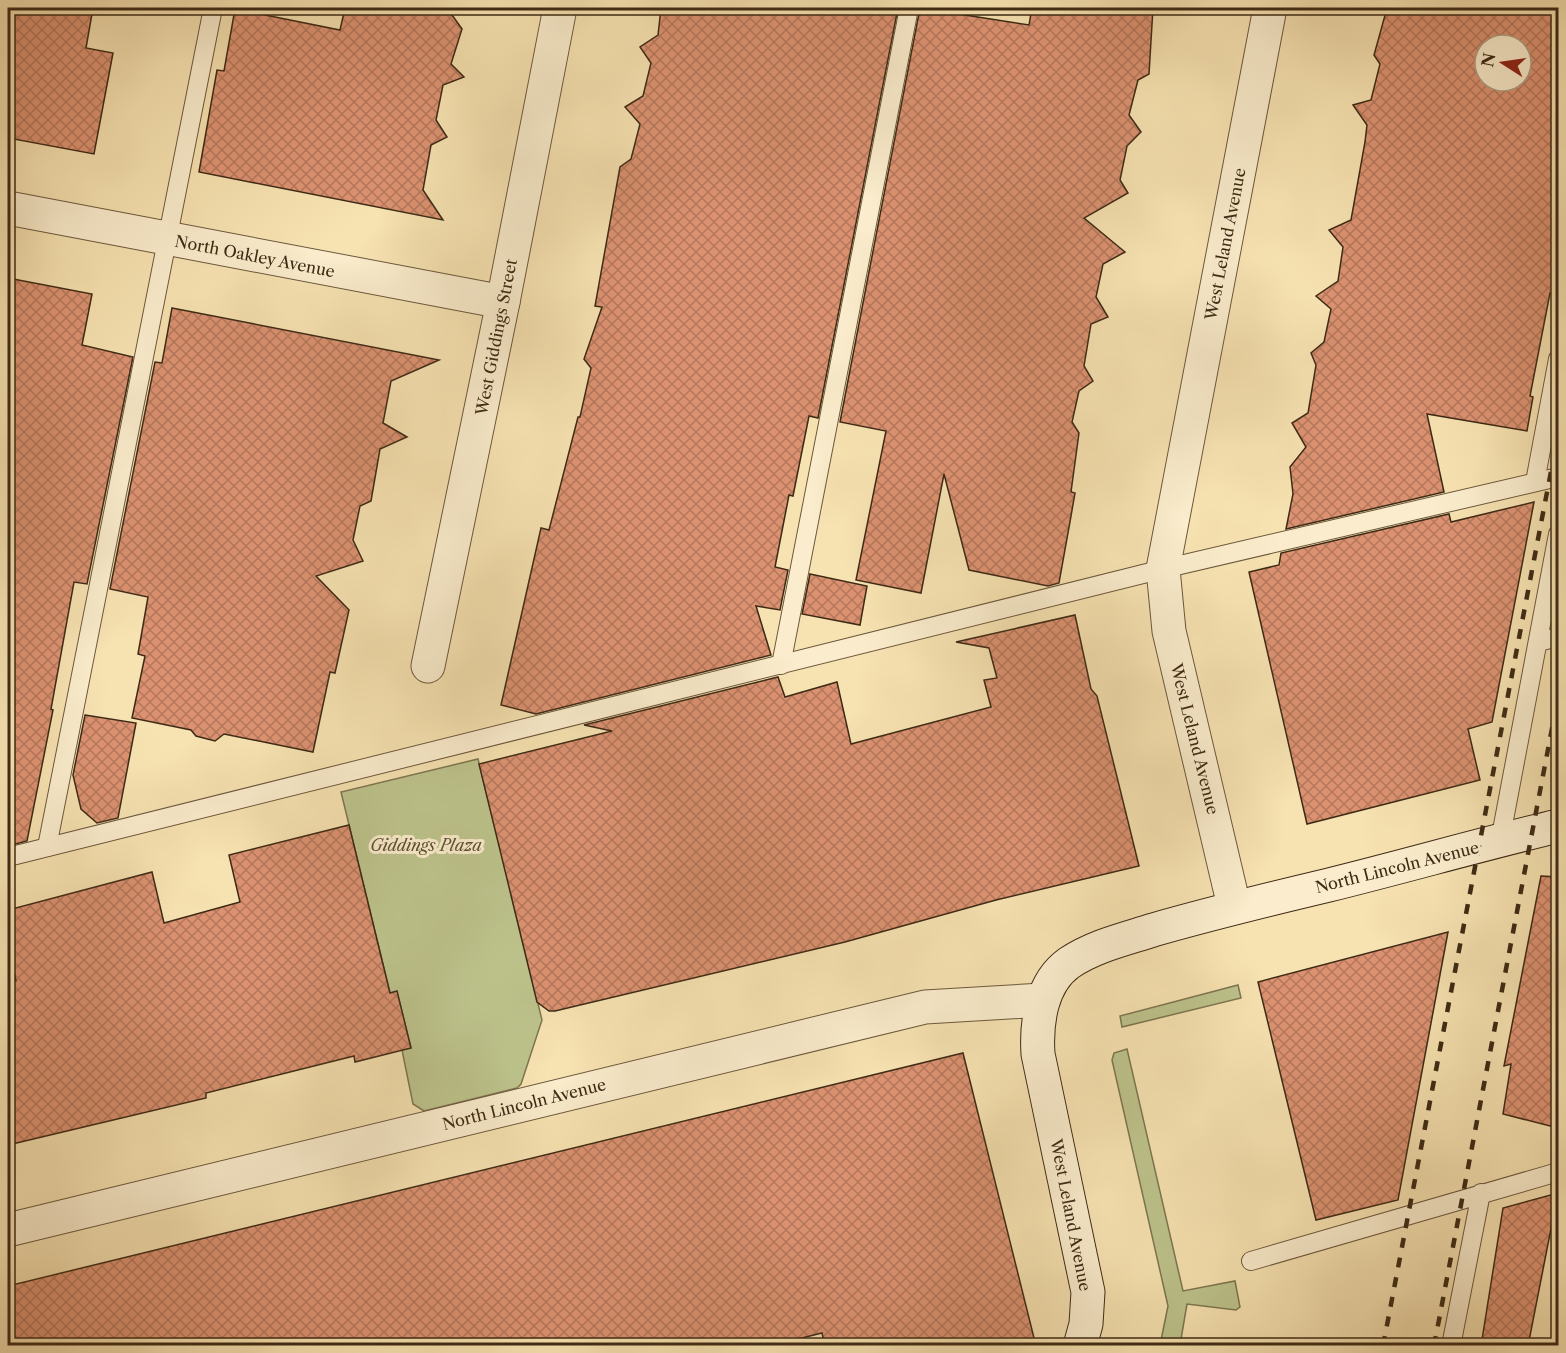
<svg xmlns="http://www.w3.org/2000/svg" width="1566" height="1353" viewBox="0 0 1566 1353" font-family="'Libre Caslon Text',serif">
  <defs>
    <pattern id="building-cross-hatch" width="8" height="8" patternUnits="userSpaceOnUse" patternTransform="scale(1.5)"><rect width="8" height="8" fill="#dc9271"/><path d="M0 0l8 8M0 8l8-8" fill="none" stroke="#b4775c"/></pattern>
  </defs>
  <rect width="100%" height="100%" fill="#f7e2b1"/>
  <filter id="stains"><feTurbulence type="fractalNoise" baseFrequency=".00333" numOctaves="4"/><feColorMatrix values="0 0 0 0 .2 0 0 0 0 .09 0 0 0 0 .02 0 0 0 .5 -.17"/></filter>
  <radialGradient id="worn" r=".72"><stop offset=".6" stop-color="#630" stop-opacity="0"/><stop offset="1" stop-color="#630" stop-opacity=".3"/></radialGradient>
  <g fill="#bdc38c" stroke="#7d7650" stroke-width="1.5">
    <path d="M478 759 542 1020 521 1084 517 1088 424 1111 413 1104 402 1050 411 1048 397 992 390 993 341 792Z"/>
    <path d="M1238 985 1241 998 1122 1027 1120 1016Z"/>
    <path d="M1127 1049 1183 1291 1235 1281 1240 1307 1236 1310 1187 1304 1180 1345H1160L1168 1306 1112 1060 1114 1053Z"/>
  </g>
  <g fill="url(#building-cross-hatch)" stroke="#3d2a15" stroke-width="1.5" fill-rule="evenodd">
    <path d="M8 8H93L86 48 113 53 94 154 8 138Z"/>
    <path d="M345 8H447L462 29 451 64 464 77 443 85 436 120 447 137 431 145 423 190 443 220 199 172 217 70 224 71 235 9 340 30Z"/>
    <path d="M661 8H898L818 418 809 416 793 496 789 495 775 567 788 570 780 610 756 606 771 655 536 714 501 705 541 528 549 530 578 417H580L591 368 584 359 602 307 595 306 620 167 631 159 640 124 625 107 643 96 651 63 640 47 658 35Z"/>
    <path d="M920 8 1029 25 1032 8H1153L1149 74 1138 80 1129 115 1141 132 1127 146 1120 180 1128 193 1084 218 1125 252 1103 264 1096 297 1108 317 1091 324 1084 366 1093 381 1079 391 1072 422 1079 433 1071 492 1075 493 1071 516 1059 583 1048 586 969 570 944 474 921 593 856 580 886 431 840 422Z"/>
    <path d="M1387 8H1558V269L1554 294 1550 293 1530 396 1533 397 1527 431 1427 414 1444 492 1286 529 1293 494 1290 467 1306 447 1292 423 1308 413 1316 365 1311 353 1324 342 1331 309 1316 296 1338 281 1343 247 1329 230 1351 220 1365 142 1367 125 1353 105 1371 100 1380 64 1374 55ZM1485 45H1521V81H1485Z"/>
    <path d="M8 278 92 294 82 345 133 357 87 584 74 582 51 709 53 710 27 841 8 846Z"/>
    <path d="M172 308 439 360 391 381 383 423 407 437 380 449 371 501 360 506 353 540 363 561 316 576 349 610 335 673 330 672 313 752 224 734 215 741 196 736 191 730 132 718 145 656 138 654 148 597 110 589 155 362 162 363Z"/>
    <path d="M1534 502 1492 722 1468 729 1480 780 1307 824 1249 572 1279 565 1281 553 1449 514 1451 522Z"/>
    <path d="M810 574 867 586 860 625 802 614Z"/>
    <path d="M1075 615 1091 689 1097 696 1139 866 996 900 845 942 555 1011H549L537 1002 479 764 612 731 584 725 778 677 785 697 837 682 851 744 991 707 984 680 997 678 989 648 956 642Z"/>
    <path d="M85 715 136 723 118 818 97 823 81 809 73 775Z"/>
    <path d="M349 825 390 993 397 991 411 1048 355 1062 354 1056 206 1093V1098L8 1145V983L16 981 8 943V910L152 872 164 923 240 902 229 855Z"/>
    <path d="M1541 876 1558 877V1128L1503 1114 1511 1064 1504 1066Z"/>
    <path d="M1448 932 1398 1200 1316 1220 1258 982Z"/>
    <path d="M963 1053 1036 1346H825L822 1333 770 1346H8V1286Z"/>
    <path d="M1558 1193 1528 1346H1481L1503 1208Z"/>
  </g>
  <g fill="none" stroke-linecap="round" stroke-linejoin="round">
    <g stroke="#6c583c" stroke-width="20">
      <g id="lane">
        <path d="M1535 482 1558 359"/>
        <path d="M1538 642 1558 637"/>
        <path d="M781 665 909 8"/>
        <path d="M1500 841 1558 534"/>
        <path d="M47 847 213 8"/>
        <path d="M8 857 1163 569 1558 477"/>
        <path d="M1251 1261 1558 1172"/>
        <path d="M1451 1346 1481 1193"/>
      </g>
    </g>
    <g stroke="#6c583c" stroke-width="35">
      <g id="street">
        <path d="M8 208 503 302"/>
        <path d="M428 666 503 302 560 8"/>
        <path d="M1234 906 1169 631 1163 569 1270 8"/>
        <path d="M8 1230 925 1007 1043 1000"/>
      </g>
    </g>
    <g stroke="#3d2a15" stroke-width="35">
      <path id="secondary" d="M1080 1346 1086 1324 1088 1292 1038 1054C1036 1023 1041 983 1069 963 1094 946 1125 939 1153 930 1212 913 1270 899 1329 885 1406 866 1482 844 1558 826"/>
    </g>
    <use href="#lane" stroke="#faeccc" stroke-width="18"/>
    <use href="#street" stroke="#faeccc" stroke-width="33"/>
    <use href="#secondary" stroke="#faeccc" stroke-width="33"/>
    <g stroke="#3d2a15" stroke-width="4.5" stroke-dasharray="10 10" stroke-linecap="butt">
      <path d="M1383 1346 1558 435"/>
      <path d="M1434 1346 1558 697"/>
    </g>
  </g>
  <g text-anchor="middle" stroke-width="6" stroke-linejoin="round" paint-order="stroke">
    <g font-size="16" fill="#3d2a15" stroke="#faeccc">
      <text transform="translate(1225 244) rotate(-79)" y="6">West Leland Avenue</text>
      <text transform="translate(255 256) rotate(11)" y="6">North Oakley Avenue</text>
      <text transform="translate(496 337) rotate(-79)" y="6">West Giddings Street</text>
      <text transform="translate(1195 739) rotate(76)" y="6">West Leland Avenue</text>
      <text transform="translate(1397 867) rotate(-14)" y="6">North Lincoln Avenue</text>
      <text transform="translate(524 1104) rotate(-14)" y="6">North Lincoln Avenue</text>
      <text transform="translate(1071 1215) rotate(79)" y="6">West Leland Avenue</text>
    </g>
    <g font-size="16" font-style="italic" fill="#5d5033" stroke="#faeccc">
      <text x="426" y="851">Giddings Plaza</text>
    </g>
  </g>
  <rect width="1566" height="1353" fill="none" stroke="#f7e2b1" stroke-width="30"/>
  <rect x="9" y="9" width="1548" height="1335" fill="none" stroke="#3d2a15" stroke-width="3"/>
  <rect x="15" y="15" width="1536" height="1323" fill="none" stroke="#3d2a15" stroke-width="1.5"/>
  <g transform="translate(1503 63) rotate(282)"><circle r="28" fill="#faeccc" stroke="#ae9e83" stroke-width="1.5"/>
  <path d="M0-4.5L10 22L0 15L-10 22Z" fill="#8f2418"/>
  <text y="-9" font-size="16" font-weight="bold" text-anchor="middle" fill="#3d2a15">N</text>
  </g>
  <rect width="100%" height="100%" filter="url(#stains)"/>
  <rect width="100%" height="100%" fill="url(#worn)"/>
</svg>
